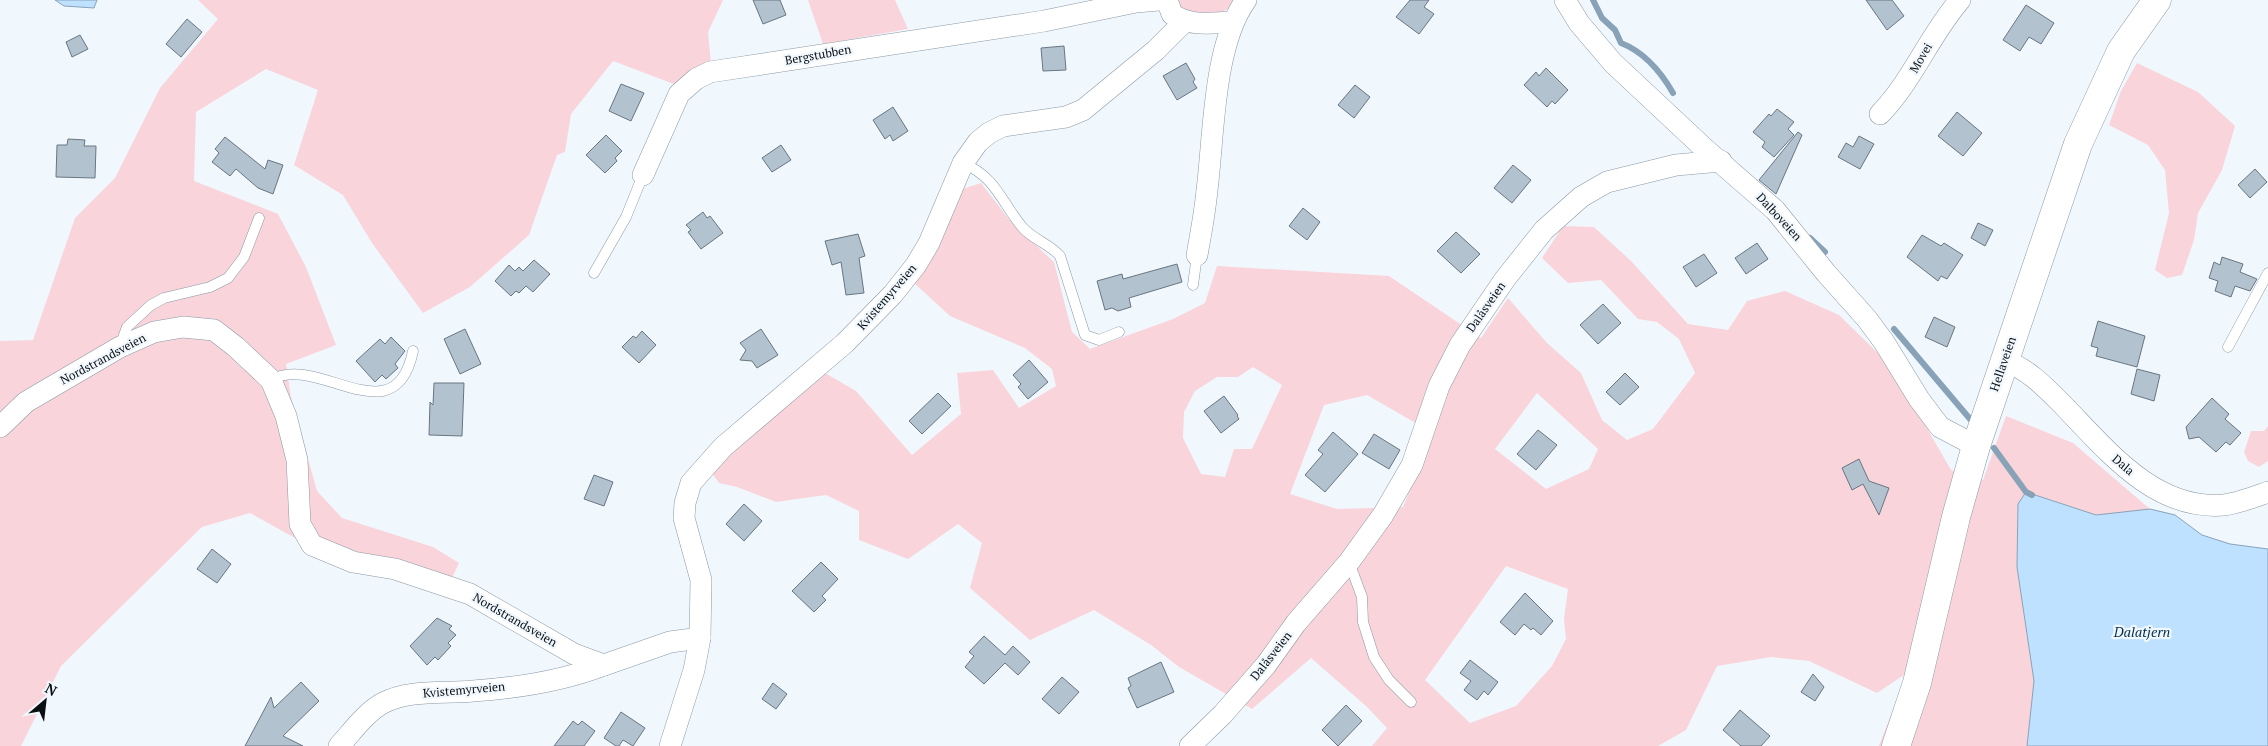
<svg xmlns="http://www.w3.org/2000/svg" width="2268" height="746" viewBox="0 0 2268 746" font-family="'PT Serif',serif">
  <rect width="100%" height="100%" fill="#f1f8fd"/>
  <g fill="#f9d4da" fill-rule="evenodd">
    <path d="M198 0H723L708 32 711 63 679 86 613 61 571 114 565 152 557 155 529 235 470 287 423 313 372 243 343 195 294 165 318 90 266 69 196 112 194 181 278 214 306 267 336 345 286 364 291 397 317 491 342 518 433 547 459 563 451 580 356 567 295 538 250 513 202 527 61 666 21 746H0V341L33 340 75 218 115 178 160 88 218 19Z"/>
    <path d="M808 0H895L908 29 823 44Z"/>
    <path d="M1174 0H1240C1218 19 1206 16 1180 9Z"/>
    <path d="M2137 63 2198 92 2235 126 2222 170 2198 213 2194 240 2182 275 2167 278 2155 270 2169 213 2165 170 2148 145 2109 125 2121 91Z"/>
    <path d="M981 183 1011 222 1054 262 1072 332 1090 349 1173 319 1205 303 1217 266 1389 276 1481 338 1508 298 1547 343 1581 373 1602 420 1627 440 1653 429 1695 373 1679 339 1657 322 1638 319 1601 280 1568 283 1542 258 1563 226 1594 227 1631 261 1688 324 1728 330 1747 301 1785 291 1839 315 1891 366 1951 470 1983 480 2006 416 2073 443 2150 509 2096 515 2026 492 2017 567 2034 681 2027 746H1879L1907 673 1877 693 1809 661 1771 657 1717 666 1686 730 1658 746H1372L1387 728 1366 706 1311 658 1252 709 1179 667 1151 645 1094 610 1030 640 970 588 982 543 958 524 908 559 859 540V511L826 495 776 502 737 487 719 483 704 462 806 362 856 391 912 455 961 414 957 373 993 370 1019 408 1056 386 1052 369 1025 348 950 316 914 283 962 189ZM1253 367 1282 385 1252 449H1234L1225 477 1201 474 1183 438 1184 412 1195 391 1217 377H1238ZM1537 393 1598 449 1589 469 1546 489 1495 449ZM1367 395 1433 433 1403 507 1337 509 1290 494 1324 405ZM1506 566 1568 589 1564 619 1566 639 1552 666 1516 706 1470 723 1425 680Z"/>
    <path d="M2268 426V461L2259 467 2248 461 2244 452 2251 431H2264Z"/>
  </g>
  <g fill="#bee1ff" stroke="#88a2b8">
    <path d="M55 0H97L94 8 64 6Z"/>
    <path d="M2026 492 2096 515 2150 509 2175 515 2202 535 2230 544 2268 549V746H2027L2034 681 2017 567 2018 504Z"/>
  </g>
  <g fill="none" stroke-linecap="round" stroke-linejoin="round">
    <g stroke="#88a2b8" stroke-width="6">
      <path d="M1593 0 1602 18 1615 30 1621 43C1644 52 1661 72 1673 93"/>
      <path d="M1810 238 1825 252"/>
      <path d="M1894 329 1970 419"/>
      <path d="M1994 448 2026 492 2032 495"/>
    </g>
  </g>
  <g fill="#b3c2cf" stroke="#687682">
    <path d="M753 0H780L786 15 763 24Z"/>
    <path d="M1410 0H1429L1424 7 1434 14 1419 34 1396 17Z"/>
    <path d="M1866 0H1892L1904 16 1887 30Z"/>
    <path d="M2026 5 2054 23 2041 44 2029 37 2020 51 2003 40Z"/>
    <path d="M187 19 202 32 181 57 166 44Z"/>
    <path d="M80 35 88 49 72 57 66 42Z"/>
    <path d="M1064 46 1066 70 1043 71 1041 48Z"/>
    <path d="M1186 63 1195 79 1193 82 1197 88 1177 100 1163 76Z"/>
    <path d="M1546 68 1568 90 1555 104 1552 101 1547 107 1524 85 1536 72 1539 76Z"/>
    <path d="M621 84 644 93 631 121 609 111Z"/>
    <path d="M1355 85 1370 97 1354 118 1338 105Z"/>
    <path d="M893 107 908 131 893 141 890 135 885 139 873 120Z"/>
    <path d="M1777 109 1794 122 1788 129 1794 135 1774 157 1762 147 1765 142 1753 132 1769 114 1771 116Z"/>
    <path d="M1957 112 1982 133 1963 156 1938 136Z"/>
    <path d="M1798 132 1802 135 1776 194 1759 180Z"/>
    <path d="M606 135 622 151 615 158 617 161 605 173 586 155Z"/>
    <path d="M1859 136 1874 144 1860 169 1838 157 1846 143 1853 147Z"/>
    <path d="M225 137 265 169 268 160 283 165 273 194 258 188 236 169 230 176 212 162 219 153 215 149Z"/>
    <path d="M68 139 85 140 84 146H96L95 178 56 177 57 145H67Z"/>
    <path d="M781 145 791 160 772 172 762 158Z"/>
    <path d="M1513 165 1531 180 1512 203 1494 188Z"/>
    <path d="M2255 169 2267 182 2250 198 2238 185Z"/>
    <path d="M1303 208 1320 222 1307 240 1289 226Z"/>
    <path d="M703 212 707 218 710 216 723 233 701 249 688 232 691 230 686 225Z"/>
    <path d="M1978 223 1993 230 1985 246 1971 238Z"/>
    <path d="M1456 232 1480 254 1461 273 1437 251Z"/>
    <path d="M858 234 865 256 859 258 864 293 846 295 841 262 832 265 825 241Z"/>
    <path d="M1922 235 1941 246 1944 243 1963 255 1947 279 1941 276 1938 281 1907 257Z"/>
    <path d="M1757 243 1768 259 1746 274 1735 258Z"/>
    <path d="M1704 254 1717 273 1696 287 1683 267Z"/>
    <path d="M2222 257 2243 264 2240 272 2257 279 2250 291 2235 286 2231 297 2215 291 2218 281 2209 278 2214 262 2220 265Z"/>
    <path d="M534 260 550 274 533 292 526 286 519 293 516 291 511 296 495 281 509 265 515 271 519 267 523 271Z"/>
    <path d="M1177 264 1182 282 1129 298 1131 307 1118 311 1112 308 1105 310 1097 281 1122 274 1123 279Z"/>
    <path d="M1603 304 1621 323 1598 344 1580 325Z"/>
    <path d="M1934 317 1955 327 1947 347 1925 337Z"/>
    <path d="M2098 321 2145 336 2137 367 2096 356 2098 348 2091 346Z"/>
    <path d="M465 329 481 364 460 374 444 339Z"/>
    <path d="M761 329 778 355 757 368 752 361 740 360 746 350 740 343Z"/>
    <path d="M642 331 656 345 639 363 622 347 633 336 636 338Z"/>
    <path d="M391 337 405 351 395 364 398 368 386 379 382 375 375 382 356 361 380 339 385 344Z"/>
    <path d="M1029 360 1048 382 1028 399 1018 387 1021 384 1013 375Z"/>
    <path d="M2137 369 2160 375 2154 401 2131 394Z"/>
    <path d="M1625 373 1639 387 1620 405 1606 392Z"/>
    <path d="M434 383H464L462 436 429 435 430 402 433 405Z"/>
    <path d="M938 393 951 406 922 434 909 421Z"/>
    <path d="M1224 396 1238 415 1237 416 1239 419 1221 433 1204 411Z"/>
    <path d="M2212 398 2229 414 2225 419 2241 433 2230 445 2226 442 2216 452 2199 437 2189 439 2186 427Z"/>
    <path d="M1538 430 1557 445 1536 470 1517 454Z"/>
    <path d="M1333 432 1358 454 1325 492 1305 475 1323 454 1318 450Z"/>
    <path d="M1374 434 1400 450 1389 469 1362 453Z"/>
    <path d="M1859 459 1869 481 1889 488 1879 515 1863 484 1852 490 1842 468Z"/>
    <path d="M594 475 613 482 604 506 584 499Z"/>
    <path d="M744 504 762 521 744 541 726 524Z"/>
    <path d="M212 549 231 564 217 583 197 569Z"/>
    <path d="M821 562 838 579 822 596 826 600 814 612 792 591Z"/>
    <path d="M1525 593 1553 621 1541 635 1533 628 1531 630 1524 624 1515 635 1500 622Z"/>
    <path d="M437 618 452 626 449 629 456 635 448 643 451 646 438 660 435 657 427 665 410 646Z"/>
    <path d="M984 636 1005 655 1013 646 1030 662 1018 675 1005 663 984 684 965 667 974 656 969 652Z"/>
    <path d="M1470 660 1498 682 1488 695 1484 691 1477 700 1464 690 1471 681 1460 673Z"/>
    <path d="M1161 662 1174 692 1137 708 1128 688 1131 686 1128 678Z"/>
    <path d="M1813 674 1824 687 1815 701 1801 692Z"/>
    <path d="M1062 677 1079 692 1059 714 1042 699Z"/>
    <path d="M301 682 319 701 283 736 303 746H245L271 697 274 708Z"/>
    <path d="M773 683 787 694 776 709 762 699Z"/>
    <path d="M1346 705 1362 721 1338 746 1322 730Z"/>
    <path d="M1740 710 1770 736 1761 746H1741L1723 730Z"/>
    <path d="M621 712 645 728 633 746 623 740 619 746H616L604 738Z"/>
    <path d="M573 721 578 725 582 721 595 731 584 746H554Z"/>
  </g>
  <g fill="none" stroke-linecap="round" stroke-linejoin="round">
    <g stroke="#8a98a5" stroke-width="11">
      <g id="lane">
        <path d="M963 163C997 178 1001 202 1023 228 1034 240 1050 244 1060 256L1085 335 1099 340 1119 332"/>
        <path d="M594 273 626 217 643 175"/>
        <path d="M1193 285 1197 255"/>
        <path d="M120 346 127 327 151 305 164 298 210 287 228 278 244 257 259 218"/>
        <path d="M2228 347 2268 273"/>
        <path d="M271 380C317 352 395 439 413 351"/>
        <path d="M1349 562 1362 597 1363 622 1374 657 1389 680 1411 702"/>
      </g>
    </g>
    <g stroke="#8a98a5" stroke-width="22">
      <g id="street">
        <path d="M1167 0 1172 14C1190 27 1212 23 1233 22"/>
        <path d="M1565 0 1579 23 1613 63 1705 149 1775 210 1826 273 1867 319 1884 342 1919 399 1940 427 1976 446"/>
        <path d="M1880 114C1913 80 1929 36 1960 0"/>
        <path d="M643 175 679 94 696 79 710 72 1044 21 1136 2 1159 0"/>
        <path d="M1197 255C1201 233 1205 212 1207 190 1214 135 1213 46 1246 0"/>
        <path d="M2005 361C2028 369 2045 387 2062 404 2106 449 2154 511 2224 505 2239 503 2254 497 2268 492"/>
        <path d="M0 427 26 402 120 347 154 332 183 327 214 330 236 347 271 380 286 416 297 460 300 524 312 545 353 562 395 569 470 594 574 654 604 665 670 642 700 638"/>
        <path d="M339 746C352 732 366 712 383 703 410 689 443 694 473 691 517 688 563 681 604 665"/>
        <path d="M670 746 694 670 700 638 701 580 684 518 685 503 691 483 723 447 845 343 893 294 916 265 929 243 963 163 978 142 989 133 1003 126 1066 117 1083 110 1156 50 1185 21"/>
        <path d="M1190 746 1223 714 1266 665 1296 623 1349 562 1383 515 1412 465 1439 386 1460 345 1505 279 1544 230 1581 197 1607 182 1676 165 1721 161"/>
      </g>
    </g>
    <g stroke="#8a98a5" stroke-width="29">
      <path id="primary" d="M1896 746 1917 683 1956 517 1976 446 2078 144 2121 51 2157 0"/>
    </g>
    <use href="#lane" stroke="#fff" stroke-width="10"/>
    <use href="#street" stroke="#fff" stroke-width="21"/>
    <use href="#primary" stroke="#fff" stroke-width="28"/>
  </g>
  <g text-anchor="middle" stroke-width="4.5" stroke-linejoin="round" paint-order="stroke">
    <g font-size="12" fill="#0a0f13" stroke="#f1f8fd">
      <text transform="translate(818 55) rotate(-10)" y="4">Bergstubben</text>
      <text transform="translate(1921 58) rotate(-60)" y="4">Movei</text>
      <text transform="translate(1779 217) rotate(47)" y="4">Dalboveien</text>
      <text transform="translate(887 297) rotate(-49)" y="4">Kvistemyrveien</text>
      <text transform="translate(1486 307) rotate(-55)" y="4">Dalåsveien</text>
      <text transform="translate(103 359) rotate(-28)" y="4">Nordstrandsveien</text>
      <text transform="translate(2003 364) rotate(-71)" y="4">Hellaveien</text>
      <text transform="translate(2123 465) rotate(40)" y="4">Dala</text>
      <text transform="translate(515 620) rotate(30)" y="4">Nordstrandsveien</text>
      <text transform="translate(1271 656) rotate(-52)" y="4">Dalåsveien</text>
      <text transform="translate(464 690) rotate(-5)" y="4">Kvistemyrveien</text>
    </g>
    <g font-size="14" font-style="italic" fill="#032e4b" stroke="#f1f8fd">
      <text x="2142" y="637">Dalatjern</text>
    </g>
  </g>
  <g transform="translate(45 701) rotate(28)" stroke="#f1f8fd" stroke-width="4" paint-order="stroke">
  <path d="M0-4L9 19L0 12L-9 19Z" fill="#0a0f13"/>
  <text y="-8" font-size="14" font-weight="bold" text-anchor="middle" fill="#0a0f13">N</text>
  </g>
</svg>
